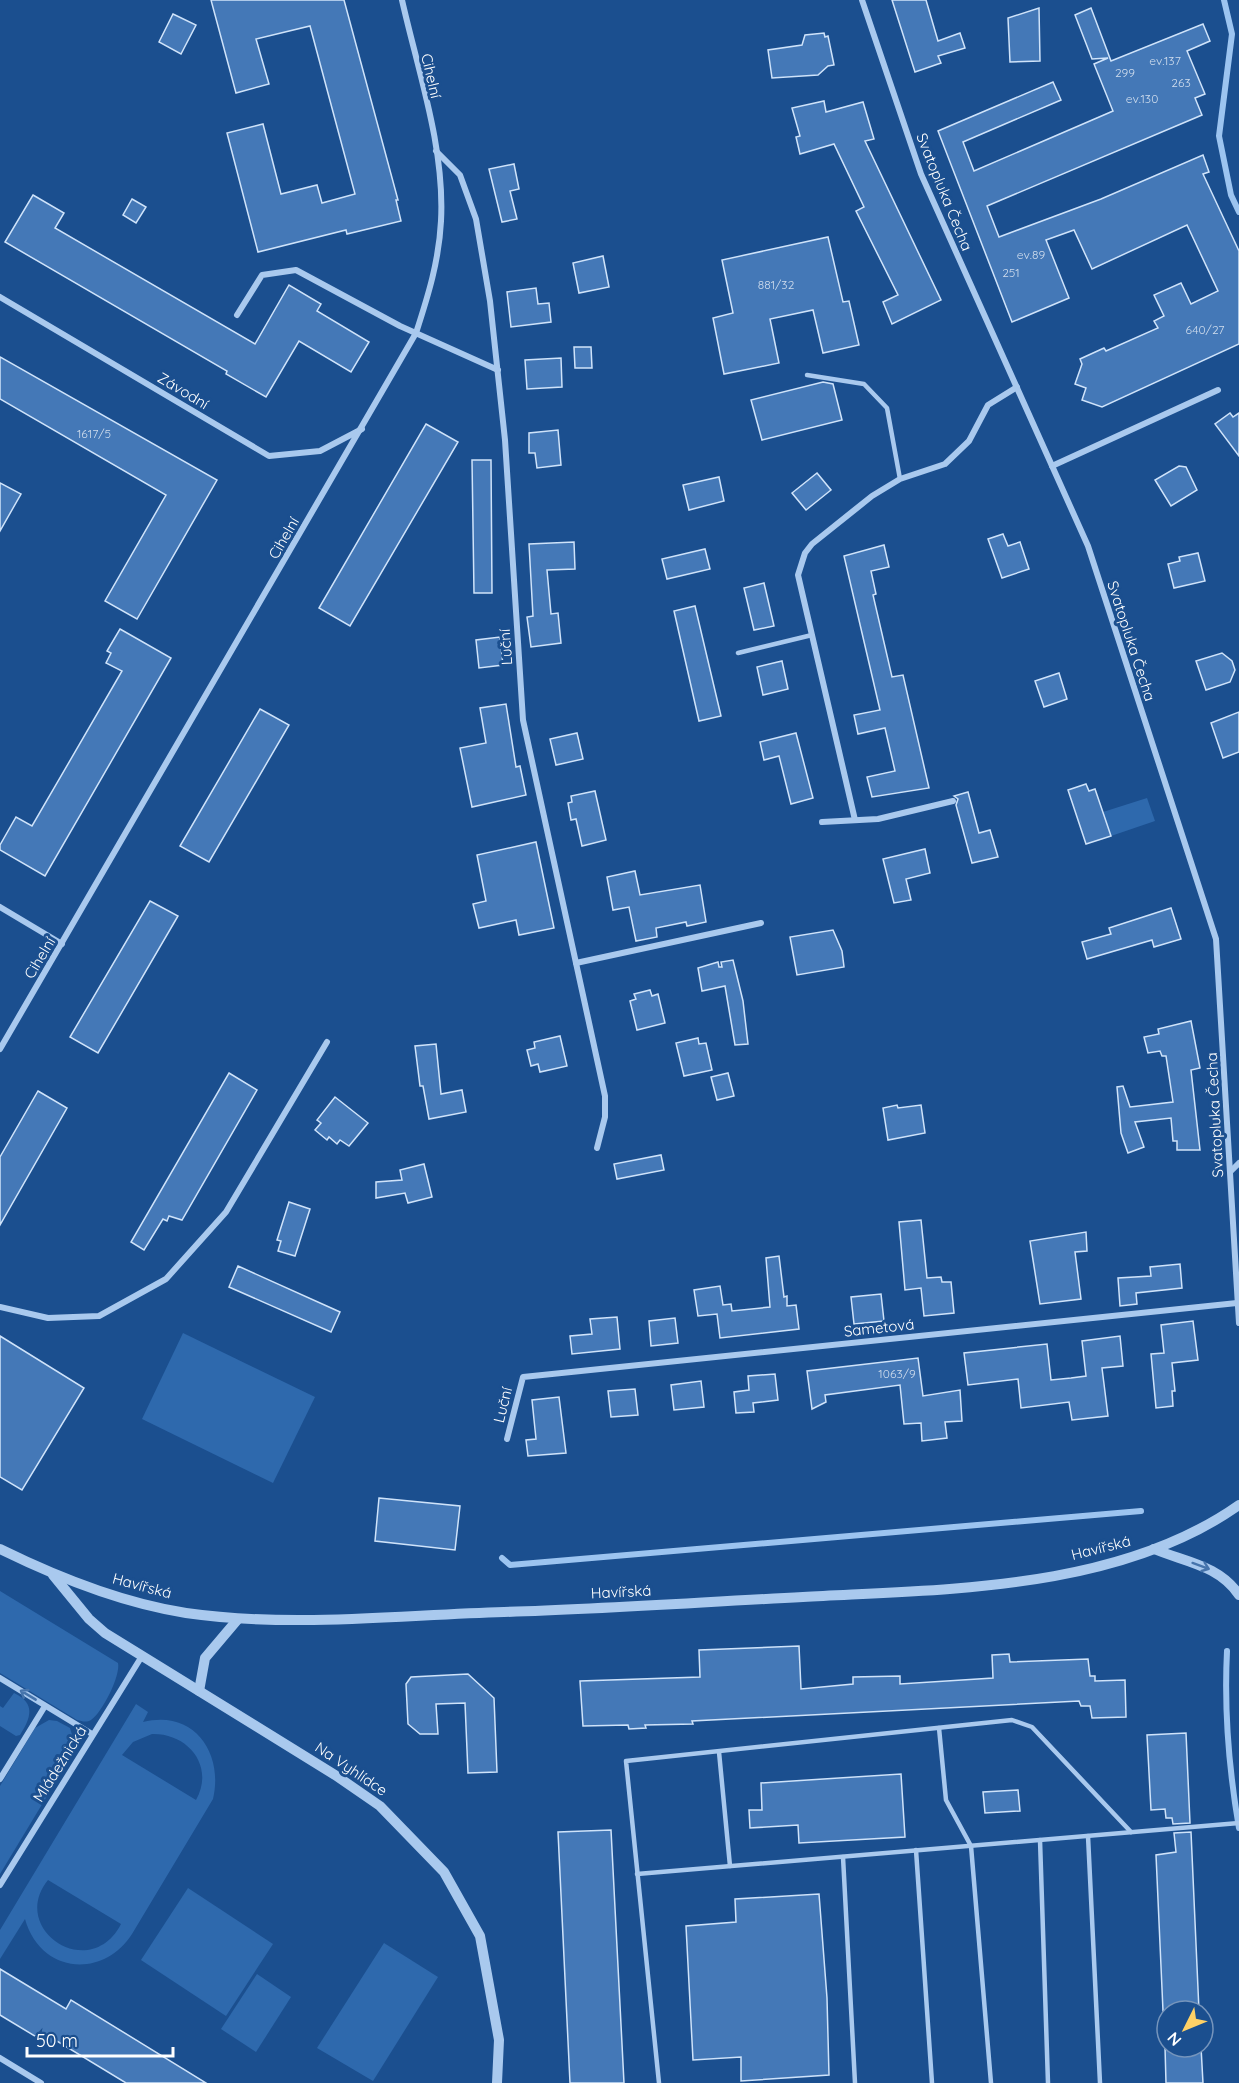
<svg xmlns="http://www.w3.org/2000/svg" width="1239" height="2083" viewBox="0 0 1239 2083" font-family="Quicksand,sans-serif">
  <rect width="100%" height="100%" fill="#1b4f8f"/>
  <g fill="#2e69ad" fill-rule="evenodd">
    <path d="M1147 798 1155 821 1111 836 1103 812Z"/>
    <path d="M183 1333 315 1397 273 1483 142 1419Z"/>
    <path d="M0 1591 118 1663C121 1675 102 1713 91 1720 86 1723 82 1721 77 1720L0 1673Z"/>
    <path d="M14 1693C36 1703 31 1718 20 1735L16 1736 0 1726V1706L3 1708Z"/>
    <path d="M136 1704 148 1712 143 1722C193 1709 224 1752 213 1799L132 1934C102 1980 40 1973 25 1919L0 1959V1930ZM152 1734C188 1733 215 1766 196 1800L122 1755 133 1742ZM48 1880 121 1924C90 1984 8 1929 48 1880Z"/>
    <path d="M49 1720 57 1721 70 1728 76 1748 0 1874V1786L35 1728Z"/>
    <path d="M188 1888 273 1944 226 2016 141 1960Z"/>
    <path d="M384 1943 438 1977 373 2081 317 2048Z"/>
    <path d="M257 1974 291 1997 256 2052 221 2029Z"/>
  </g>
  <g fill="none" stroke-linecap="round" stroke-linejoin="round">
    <g stroke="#9cc4f0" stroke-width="6">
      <path d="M1224 0 1232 34 1219 136 1231 195 1239 212"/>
      <path d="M502 1558 510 1565 1141 1511"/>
      <path d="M1227 1651C1224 1710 1229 1770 1239 1828"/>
    </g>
  </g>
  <g fill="#4478b7" stroke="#cfe3fa" stroke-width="1.5">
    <path d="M211 0H344L398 200H396L401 221 347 234 346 230 258 252 227 133 263 124 281 194 317 185 322 203 355 194 310 26 256 39 269 84 236 93Z"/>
    <path d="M892 0H926L938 41 960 33 965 48 938 56 941 63 915 72Z"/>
    <path d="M1039 8 1040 61 1010 62 1008 18Z"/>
    <path d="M1091 8 1111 61 1203 24 1210 41 1187 51 1205 94 1195 98 1202 115 987 206 999 237 1101 199 1203 155 1209 172 1203 174 1239 251V344L1102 407 1082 400 1086 388 1075 384 1082 364 1080 359 1104 348 1106 351 1158 328 1154 321 1164 316 1154 295 1181 283 1191 304 1218 291 1187 225 1092 269 1074 230 1046 240 1069 298 1012 322 938 131 1053 82 1061 100 963 142 974 171 1113 111 1094 64 1108 58 1092 59 1075 15Z"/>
    <path d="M173 14 196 25 181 54 159 42Z"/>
    <path d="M824 33 825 37 828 36 834 65 828 66 818 75 772 78 768 50 802 45 805 35Z"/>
    <path d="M824 101 826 112 863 102 874 139 865 141 941 300 892 324 883 302 898 295 856 211 864 207 834 144 800 154 796 137 800 136 792 108Z"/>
    <path d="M514 164 519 189 510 191 517 219 502 222 489 169Z"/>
    <path d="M33 195 64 213 55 228 255 344 289 285 321 304 317 311 369 342 351 372 299 341 266 397 226 374 227 371 5 242Z"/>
    <path d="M132 199 146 207 136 223 123 215Z"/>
    <path d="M828 237 843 302 849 301 859 345 823 353 813 310 770 319 779 363 724 374 713 318 733 313 722 260Z"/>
    <path d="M603 256 609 287 579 293 573 263Z"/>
    <path d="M536 288 538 304 549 303 551 322 511 327 507 292Z"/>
    <path d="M574 347H591L592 368H575Z"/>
    <path d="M0 357 217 480 137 619 105 601 166 495 0 399Z"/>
    <path d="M561 358 562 387 527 389 525 360Z"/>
    <path d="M823 382 833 384 842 420 762 440 751 400Z"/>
    <path d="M1230 413 1233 417 1239 413V456L1215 424Z"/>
    <path d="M426 424 458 442 350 626 319 608Z"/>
    <path d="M558 430 561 465 537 468 535 453H529V433Z"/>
    <path d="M472 460H491L492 593H474Z"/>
    <path d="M1179 466 1186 467 1197 490 1171 506 1155 480Z"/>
    <path d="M817 473 831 490 806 510 792 493Z"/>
    <path d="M719 477 724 501 689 510 683 485Z"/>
    <path d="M0 483 21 494 0 531Z"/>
    <path d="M1003 534 1008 546 1020 542 1029 569 1002 578 988 539Z"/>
    <path d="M574 542 575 569 547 570 551 614 558 613 561 643 531 647 527 617 533 616 529 544Z"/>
    <path d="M884 545 889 567 871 571 876 594 873 595 892 677 903 675 929 788 872 797 867 777 895 771 885 728 858 734 854 715 880 710 844 556Z"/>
    <path d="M705 549 710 569 667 579 662 559Z"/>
    <path d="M1198 553 1205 581 1174 588 1168 564 1180 561 1179 557Z"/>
    <path d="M764 583 774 626 754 630 744 588Z"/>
    <path d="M695 606 721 716 699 721 674 611Z"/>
    <path d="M120 629 171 658 45 876 0 850V845L16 817 32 826 122 671 106 663 111 653 107 651Z"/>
    <path d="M500 637 503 665 479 668 476 640Z"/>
    <path d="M1222 653 1232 661 1235 670 1230 682 1206 690 1196 661Z"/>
    <path d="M782 661 788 689 763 695 757 667Z"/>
    <path d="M1059 673 1067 699 1044 707 1035 681Z"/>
    <path d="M506 704 516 767 520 766 526 795 472 807 460 748 486 743 480 708Z"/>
    <path d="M260 709 289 725 209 862 180 846Z"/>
    <path d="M1239 712V752L1223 758 1211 723Z"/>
    <path d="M577 733 583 759 556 765 550 739Z"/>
    <path d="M796 733 813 798 791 804 779 756 764 760 760 742Z"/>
    <path d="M1086 784 1089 791 1095 789 1111 836 1086 844 1068 790Z"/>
    <path d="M595 791 606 840 582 846 576 819 571 820 568 803 572 802 571 796Z"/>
    <path d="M968 792 979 833 990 830 998 857 972 863 956 805 958 799 954 796Z"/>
    <path d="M536 842 554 928 519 935 516 920 479 928 473 904 486 901 477 855Z"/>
    <path d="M925 849 930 873 906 879 911 900 894 903 883 859Z"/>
    <path d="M635 871 640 895 700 885 706 922 687 926 686 922 656 928 657 937 636 941 629 907 613 910 607 877Z"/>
    <path d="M150 901 178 916 98 1053 70 1037Z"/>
    <path d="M1171 908 1181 939 1154 947 1152 940 1087 959 1082 942 1111 934 1109 928Z"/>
    <path d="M833 930 842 951 844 967 797 975 790 937Z"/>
    <path d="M733 960 743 1001 748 1044 735 1045 725 986 702 991 698 968 718 962 719 967H722L721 962Z"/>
    <path d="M650 990 652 996 658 994 665 1023 637 1030 630 1001 636 999 634 994Z"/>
    <path d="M1191 1021 1200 1068 1191 1070 1200 1150H1177V1141H1173L1171 1118 1135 1122 1144 1147 1128 1153 1121 1133 1117 1087 1123 1086 1130 1107 1173 1102 1166 1056H1162L1160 1051 1148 1053 1144 1037 1159 1034 1158 1029Z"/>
    <path d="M560 1036 567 1066 540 1072 538 1064 531 1066 527 1050 535 1048 534 1042Z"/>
    <path d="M698 1038 699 1044 706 1043 712 1070 684 1076 676 1043Z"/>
    <path d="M436 1044 441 1094 462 1090 466 1112 429 1119 423 1086H420L415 1046Z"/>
    <path d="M229 1073 257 1090 182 1220 169 1216 167 1221 163 1219 144 1250 131 1242Z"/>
    <path d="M728 1073 734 1096 717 1100 711 1077Z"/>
    <path d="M38 1091 67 1108 0 1225V1157Z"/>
    <path d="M335 1097 368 1123 349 1146 340 1140 337 1144 329 1137 327 1140 315 1130 321 1123 317 1120Z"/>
    <path d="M897 1105 898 1108 921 1105 925 1133 888 1140 883 1108Z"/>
    <path d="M661 1155 664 1170 617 1179 614 1164Z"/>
    <path d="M424 1164 432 1197 408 1203 405 1193 376 1198V1182L402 1180 400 1170Z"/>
    <path d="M289 1202 310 1209 295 1256 278 1251 281 1241 277 1240Z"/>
    <path d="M921 1220 927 1278 941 1277 942 1282H951L954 1313 924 1316 921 1288 905 1290 899 1222Z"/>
    <path d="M1086 1232 1087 1251 1075 1252 1081 1299 1040 1304 1030 1241Z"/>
    <path d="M779 1256 784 1297 787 1296V1306L796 1305 799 1329 720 1338 717 1314 698 1316 694 1290 720 1286 723 1305 731 1304 732 1311 770 1307 766 1258Z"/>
    <path d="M1180 1264 1182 1288 1136 1293 1137 1304 1120 1306 1118 1278 1151 1276 1150 1267Z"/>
    <path d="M238 1266 340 1312 331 1332 229 1287Z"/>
    <path d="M881 1294 884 1321 854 1324 851 1297Z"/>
    <path d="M617 1317 620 1349 572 1354 570 1336 592 1334 590 1319Z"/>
    <path d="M675 1318 678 1343 651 1346 649 1321Z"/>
    <path d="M1193 1321 1198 1360 1172 1363 1175 1391H1172L1173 1406 1156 1408 1151 1354 1164 1353 1161 1325Z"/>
    <path d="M0 1336 84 1388 22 1490 0 1477Z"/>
    <path d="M1120 1336 1123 1366 1102 1368 1108 1416 1072 1420 1069 1402 1021 1408 1018 1379 968 1385 964 1353 1047 1344 1051 1380 1071 1378 1086 1376 1082 1341Z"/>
    <path d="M918 1358 923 1396 960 1390 962 1421 945 1422 947 1438 922 1441 921 1423 904 1424 900 1385 825 1395 826 1402 812 1409 807 1371Z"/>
    <path d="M775 1374 778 1400 753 1403 754 1412 736 1413 734 1392 749 1390 748 1376Z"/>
    <path d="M701 1381 704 1407 674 1410 671 1385Z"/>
    <path d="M635 1389 638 1415 611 1417 608 1391Z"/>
    <path d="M559 1397 566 1453 528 1456 526 1440 536 1439 532 1400Z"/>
    <path d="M379 1498 460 1506 455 1550 375 1541Z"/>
    <path d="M799 1646 801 1689 853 1684V1677L900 1676V1684L993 1678 992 1655 1009 1654 1010 1662 1088 1659 1090 1676H1095V1681L1125 1680 1126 1717 1092 1718 1090 1706H1081L1079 1701 692 1721 693 1724 645 1725 646 1728 629 1729 628 1725 583 1726 580 1681 700 1677 699 1650Z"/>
    <path d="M468 1674 494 1698 497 1772 468 1773 465 1703 436 1704 438 1734H420L408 1724 406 1684 411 1677Z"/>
    <path d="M1186 1733 1190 1823 1173 1824 1172 1818H1166L1165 1809 1151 1810 1147 1735Z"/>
    <path d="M901 1774 905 1837 799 1843 798 1825 750 1828 749 1810H762L761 1783Z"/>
    <path d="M1018 1790 1020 1811 985 1813 983 1792Z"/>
    <path d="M611 1830 624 2083H570L558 1832Z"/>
    <path d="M1191 1832 1199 2011H1163L1156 1855 1176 1852 1174 1833Z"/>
    <path d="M819 1894 827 1998 829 2075 741 2081V2057L693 2060 686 1926 736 1922 735 1899Z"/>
    <path d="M0 1969 66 2009 71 2000 206 2083H126L57 2041 53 2047 0 2015Z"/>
    <path d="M1165 2047H1201L1203 2083H1166Z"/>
  </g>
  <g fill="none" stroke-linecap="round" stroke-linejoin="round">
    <g stroke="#a9c9ee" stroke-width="4.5">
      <path d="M807 375 864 384 887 408 900 479"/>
      <path d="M738 653 812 635"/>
      <path d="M939 1728 946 1800 971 1846 991 2083"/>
      <path d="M719 1752 730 1866"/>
      <path d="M1088 1836 1100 2083"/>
      <path d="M1040 1840 1048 2083"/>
      <path d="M916 1850 932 2083"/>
      <path d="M843 1857 855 2083"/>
      <path d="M637 1874 1239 1823"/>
      <path d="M659 2083 626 1761 1012 1720 1032 1727 1131 1832"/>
    </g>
    <g stroke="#a9c9ee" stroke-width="6">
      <path d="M862 0 921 174 1088 546 1216 939 1239 1323"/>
      <path d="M436 151 460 175 476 219 490 301 505 440 523 720 605 1096V1117L597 1148"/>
      <path d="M0 297 269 456 320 451 362 429"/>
      <path d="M237 315 262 275 296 270 400 326 498 370"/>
      <path d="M1052 466 1218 390"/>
      <path d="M855 820 798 575 805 553 812 544 872 496 900 479 945 464 969 441 988 405 1017 387"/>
      <path d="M822 822 878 819 953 801"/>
      <path d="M0 907 62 944"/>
      <path d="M576 963 761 923"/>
      <path d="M0 1049 416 333C428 296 439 261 441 221 445 148 418 71 402 0"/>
      <path d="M1231 1171 1239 1163"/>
      <path d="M0 1307 48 1318 99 1316 166 1279 226 1212 327 1042"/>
      <path d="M507 1439 523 1377 1237 1303"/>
      <path d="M0 1678 92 1734"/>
      <path d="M0 1779 45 1706"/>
      <path d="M0 1885 142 1656"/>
      <path d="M0 2058 41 2083"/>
    </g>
    <g stroke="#a9c9ee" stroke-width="10">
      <path d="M0 1549C59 1578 121 1603 186 1613 292 1628 398 1615 504 1612 604 1609 703 1602 803 1597 946 1589 1117 1591 1239 1505"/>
      <path d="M1154 1549C1185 1562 1219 1565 1239 1595"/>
      <path d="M53 1575 89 1619 105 1633 335 1775 380 1806 444 1872 480 1936 499 2040 497 2083"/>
      <path d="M199 1691 205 1658 238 1619"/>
    </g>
  </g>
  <defs><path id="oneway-shaft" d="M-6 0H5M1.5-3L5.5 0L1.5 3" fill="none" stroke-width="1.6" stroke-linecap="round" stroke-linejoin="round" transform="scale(1.5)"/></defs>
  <g stroke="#4674ac">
    <use href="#oneway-shaft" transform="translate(1201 1566) rotate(20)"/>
    <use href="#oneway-shaft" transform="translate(28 1695) rotate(-149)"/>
  </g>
  <g text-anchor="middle" stroke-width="6" stroke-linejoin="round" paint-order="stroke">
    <g font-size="12" fill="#d0dded">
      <text x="1165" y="65">ev.137</text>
      <text x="1125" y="77">299</text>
      <text x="1181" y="87">263</text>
      <text x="1142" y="103">ev.130</text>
      <text x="1031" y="259">ev.89</text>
      <text x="1011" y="277">251</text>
      <text x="776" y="289">881/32</text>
      <text x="1205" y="334">640/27</text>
      <text x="94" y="438">1617/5</text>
      <text x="897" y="1378">1063/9</text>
    </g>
    <g font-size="15" fill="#fff" stroke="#1b4f8f">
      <text transform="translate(431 76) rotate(77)" y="5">Cihelní</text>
      <text transform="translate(944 192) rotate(68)" y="5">Svatopluka Čecha</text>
      <text transform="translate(183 391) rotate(31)" y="5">Závodní</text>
      <text transform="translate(284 538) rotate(-60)" y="5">Cihelní</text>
      <text transform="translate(1131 641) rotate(72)" y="5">Svatopluka Čecha</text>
      <text transform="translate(506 647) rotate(-94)" y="5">Luční</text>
      <text transform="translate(40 958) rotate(-59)" y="5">Cihelní</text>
      <text transform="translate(1215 1115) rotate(-93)" y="5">Svatopluka Čecha</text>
      <text transform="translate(879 1328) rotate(-6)" y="5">Sametová</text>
      <text transform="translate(503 1405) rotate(-76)" y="5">Luční</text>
      <text transform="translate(1101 1548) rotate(-14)" y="5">Havířská</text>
      <text transform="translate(142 1586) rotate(15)" y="5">Havířská</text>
      <text transform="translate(621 1592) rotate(-3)" y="5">Havířská</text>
      <text transform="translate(60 1764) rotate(-58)" y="5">Mládežnická</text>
      <text transform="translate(351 1769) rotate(34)" y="5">Na Vyhlídce</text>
    </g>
  </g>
  <g transform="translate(1185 2029) rotate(227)"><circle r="28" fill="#1b4f8f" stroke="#7695bc" stroke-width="1.5"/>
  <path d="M0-4.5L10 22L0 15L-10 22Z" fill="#ffd166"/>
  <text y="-9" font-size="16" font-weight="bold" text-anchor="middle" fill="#ffffff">N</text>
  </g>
  <path d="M27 2047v9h146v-9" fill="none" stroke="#ffffff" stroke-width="3"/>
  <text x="36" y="2047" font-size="18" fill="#ffffff" stroke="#1b4f8f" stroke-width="4.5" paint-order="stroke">50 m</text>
</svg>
